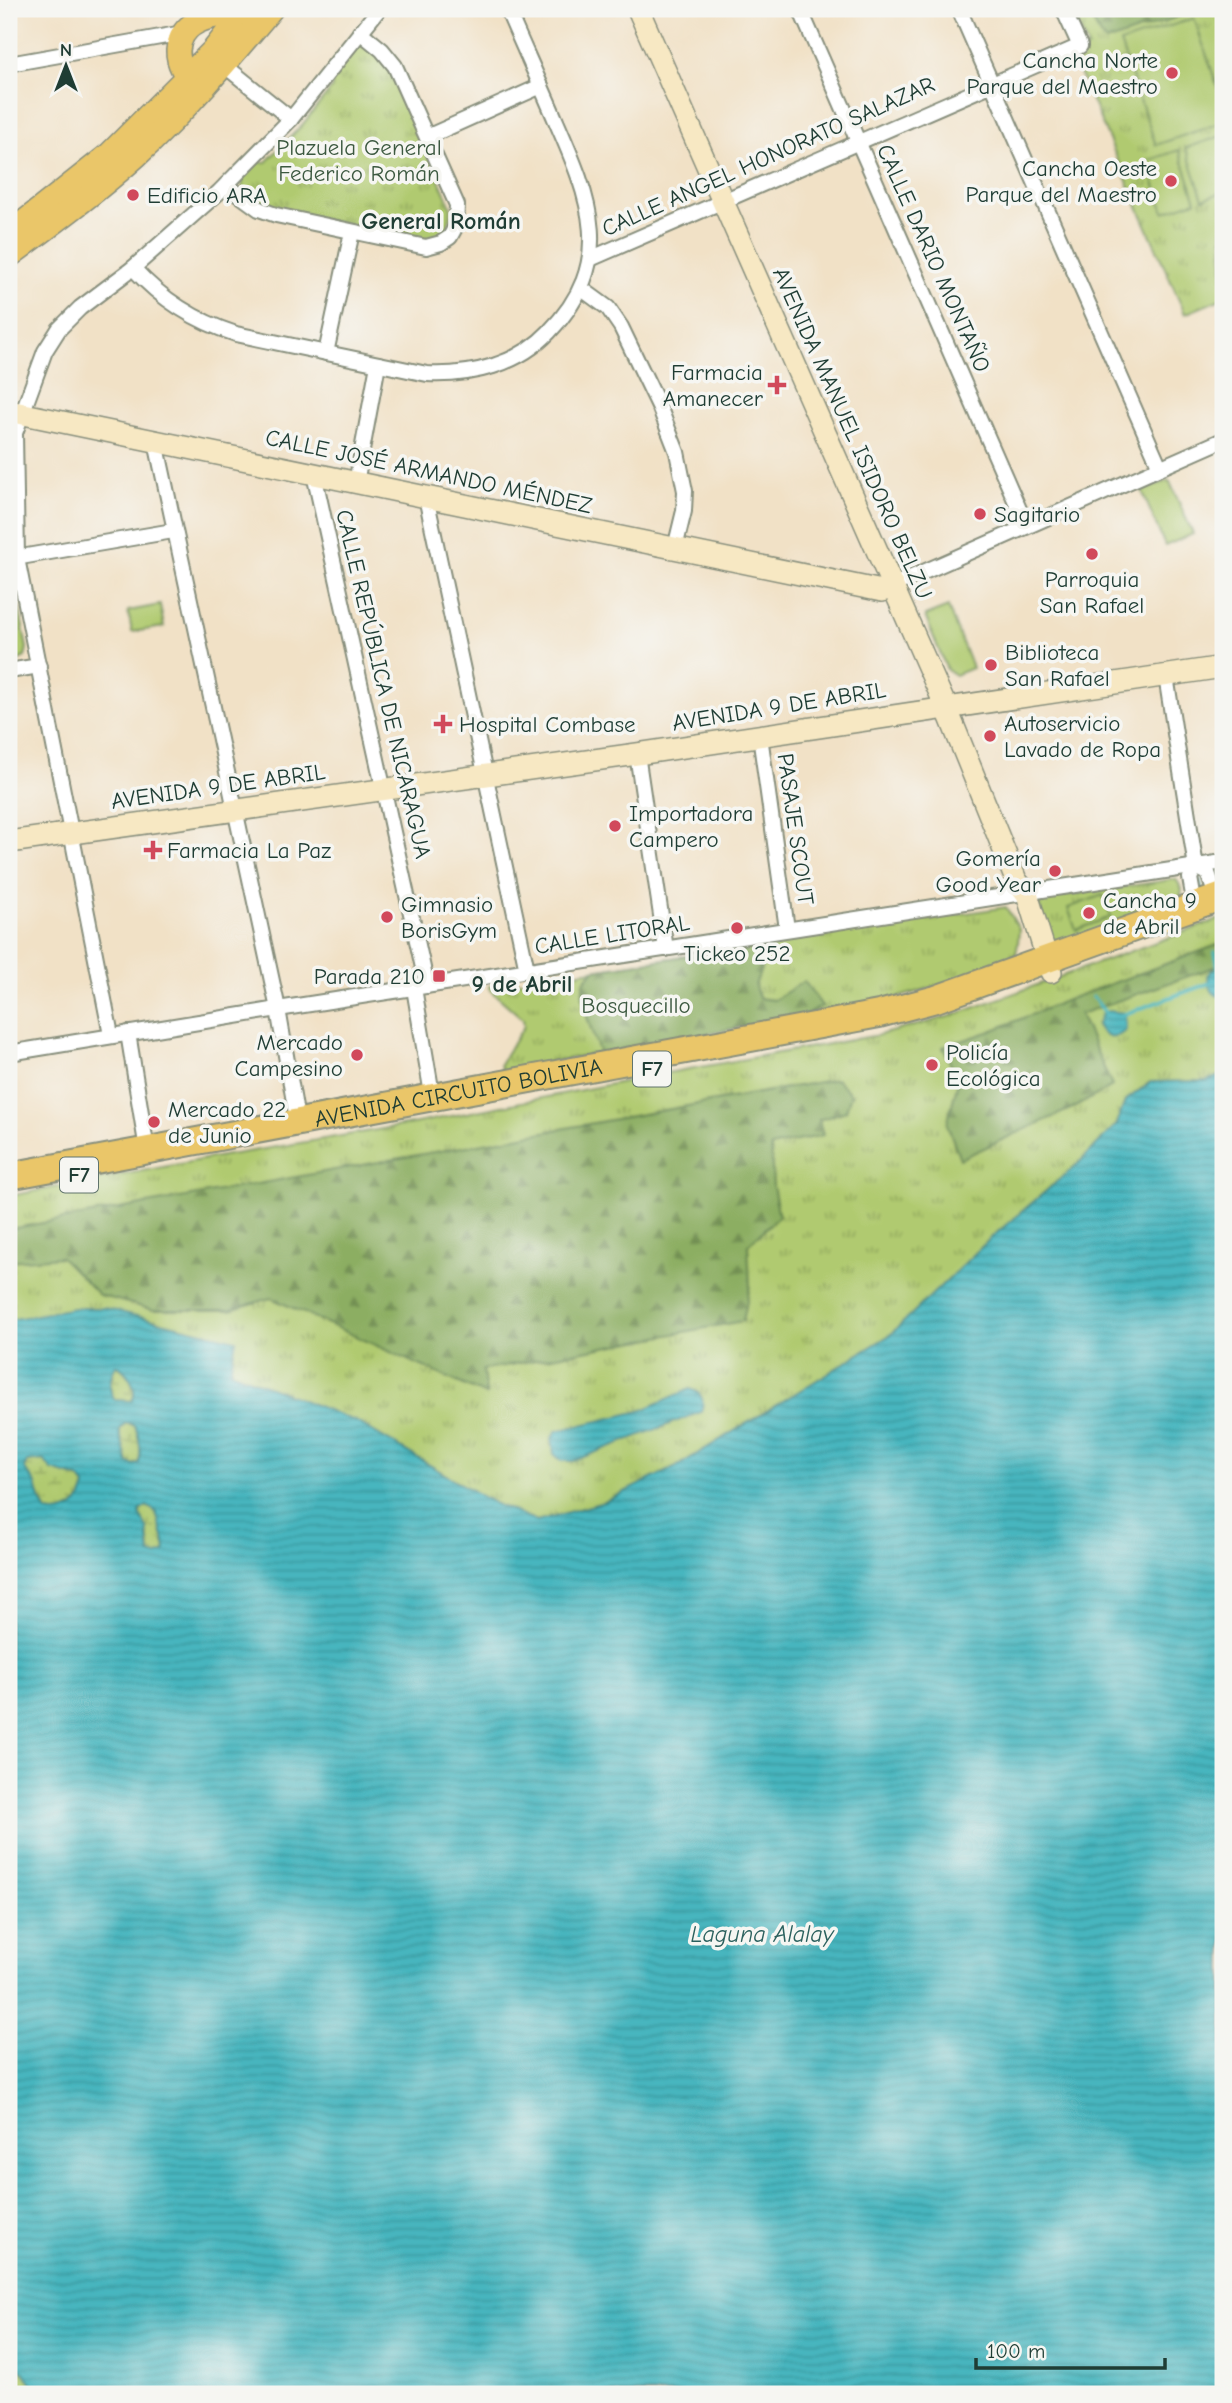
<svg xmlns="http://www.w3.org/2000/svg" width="1232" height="2403" viewBox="0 0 1232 2403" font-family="'Comic Neue',sans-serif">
  <defs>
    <pattern id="grass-tufts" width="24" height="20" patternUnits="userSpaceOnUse" patternTransform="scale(1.75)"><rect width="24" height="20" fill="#b0ca70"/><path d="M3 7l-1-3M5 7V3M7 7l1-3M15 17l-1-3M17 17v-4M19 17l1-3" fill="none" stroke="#8fa55d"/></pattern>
    <pattern id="forest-firs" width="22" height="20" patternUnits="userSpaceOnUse" patternTransform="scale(1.75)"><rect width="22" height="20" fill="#8cae62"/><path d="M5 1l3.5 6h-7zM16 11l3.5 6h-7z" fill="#728f52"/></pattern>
    <pattern id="wetland-marsh" width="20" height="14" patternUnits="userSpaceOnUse" patternTransform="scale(1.75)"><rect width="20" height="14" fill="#b0ca70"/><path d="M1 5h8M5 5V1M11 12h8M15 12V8" fill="none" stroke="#8fa55d"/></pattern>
    <pattern id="water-rules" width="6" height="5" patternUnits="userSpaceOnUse" patternTransform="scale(1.75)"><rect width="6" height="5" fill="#47b6bf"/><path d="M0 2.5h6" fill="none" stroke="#3b959c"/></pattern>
  </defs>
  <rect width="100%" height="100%" fill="#f6f6f2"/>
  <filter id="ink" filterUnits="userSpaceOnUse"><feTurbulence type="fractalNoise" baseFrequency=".0143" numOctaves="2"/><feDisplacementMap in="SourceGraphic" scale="14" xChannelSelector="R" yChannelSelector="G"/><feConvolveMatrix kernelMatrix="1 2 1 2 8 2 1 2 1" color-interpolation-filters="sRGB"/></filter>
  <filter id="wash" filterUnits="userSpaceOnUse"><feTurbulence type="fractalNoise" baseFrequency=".00686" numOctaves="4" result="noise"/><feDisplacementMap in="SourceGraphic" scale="28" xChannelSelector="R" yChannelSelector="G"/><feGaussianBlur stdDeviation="1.57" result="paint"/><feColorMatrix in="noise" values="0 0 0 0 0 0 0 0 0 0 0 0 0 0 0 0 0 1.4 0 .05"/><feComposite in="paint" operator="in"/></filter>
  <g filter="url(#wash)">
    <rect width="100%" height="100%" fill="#f1e1c6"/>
    <g fill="url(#grass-tufts)" stroke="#688452" stroke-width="2">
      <path d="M1071 9H1222L1223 298 1185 314 1072 55 1088 47Z"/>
      <path d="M362 44 369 46 391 70 451 207C451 225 447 232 431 241L284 212 261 202 242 189 243 175 254 162H266L302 125 332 88V75L356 46Z"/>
      <path d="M9 571 13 577 27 648 25 657 9 665Z"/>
      <path d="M1176 879 1182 889 1180 900 1051 949 1038 902 1042 899Z"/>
      <path d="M1006 907 1019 929 1018 943 1016 954 1002 967 900 997 502 1071 500 1064 524 1026 523 1019 490 990 489 986Z"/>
      <path d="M1223 918V1075L1206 1081 1150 1082 1125 1101 1117 1124 1080 1162 992 1237 890 1335 676 1467 604 1502 537 1521 495 1504 357 1422 230 1371 235 1341 29 1317 9 1320V1196L211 1158 412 1124 667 1073 879 1035 951 1016Z"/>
      <path d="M9 2354 41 2394H9Z"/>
    </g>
    <g fill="url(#forest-firs)" stroke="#56764b" stroke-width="2">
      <path d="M1090 9H1195L1189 13 1106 42C1097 35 1093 20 1090 9Z"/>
      <path d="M770 943 755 986 759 998 774 1000 804 981 822 1006 806 1015 600 1054C594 1037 578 1000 584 983 585 978 591 974 594 970Z"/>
      <path d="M1223 943V964L1080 1014 1112 1086 1077 1106 960 1159 947 1124 958 1081 943 1047 991 1031 1072 998Z"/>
      <path d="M836 1079 851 1094 846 1111 819 1120 823 1135 771 1147 773 1186 779 1216 748 1245 750 1286 743 1321 483 1370 486 1395 271 1298 230 1310H153L99 1295 61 1257 9 1261V1229Z"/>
    </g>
    <g fill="url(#wetland-marsh)" stroke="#688452" stroke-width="2">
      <path d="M116 1365C128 1371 139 1389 132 1401L115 1400C107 1390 110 1376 116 1365Z"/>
      <path d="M129 1423 135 1426C140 1439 142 1450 139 1463L131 1465 128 1463 119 1431 124 1424Z"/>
      <path d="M44 1460 52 1470 79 1478 85 1486C84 1505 66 1516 47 1512 38 1496 35 1483 24 1468L27 1462Z"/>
      <path d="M147 1506 156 1512 166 1548 165 1552 156 1556 150 1555 149 1538 140 1514 141 1510Z"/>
    </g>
    <g fill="#b0ca70" stroke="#688452" stroke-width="2">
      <path d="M1194 18 1223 103V122L1156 145 1120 43Z"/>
      <path d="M1221 136 1223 144V192L1203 199 1186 148Z"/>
      <path d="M1179 150 1196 201 1164 212 1147 161Z"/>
      <path d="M1169 480 1193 534 1165 546 1142 491Z"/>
      <path d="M160 605 164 627 132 632 128 611Z"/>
      <path d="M948 607 972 668 955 675 947 670 925 616Z"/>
      <path d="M1103 895 1111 917 1076 930 1068 908Z"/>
    </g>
    <g fill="url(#water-rules)" stroke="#337a7a" stroke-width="2" fill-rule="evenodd">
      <path d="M1223 967V997C1212 996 1209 987 1208 976L1212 970Z"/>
      <path d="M1108 1011 1125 1013 1126 1030C1114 1041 1105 1040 1097 1025L1102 1014Z"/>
      <path d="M1223 1075V2394H41L9 2354V1320L74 1308H104L236 1340 230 1371 357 1422 495 1504 537 1521 604 1502 676 1467 890 1335 992 1237 1080 1162 1117 1124 1125 1101 1151 1082 1206 1081ZM116 1365C128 1371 139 1389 132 1401L115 1400C107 1390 110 1376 116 1365ZM129 1423 135 1426C140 1439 142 1450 139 1463L135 1465 128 1463 119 1431 124 1424ZM44 1460 52 1470 79 1478 85 1486C84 1505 65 1516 47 1512L40 1499 36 1484 24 1468 27 1462ZM147 1506 156 1512 166 1548 165 1552 156 1556 150 1554 147 1528 140 1514 141 1510Z"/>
      <path d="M690 1389C702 1393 705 1400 701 1412L573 1461H562L554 1454 552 1438 556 1431 640 1411Z"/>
    </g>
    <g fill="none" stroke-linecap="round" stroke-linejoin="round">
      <g stroke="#47b6bf" stroke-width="3.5">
        <path d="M1199 878 1202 893"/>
        <path d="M1215 952 1219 971"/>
        <path d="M1093 997 1107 1015"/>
        <path d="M1122 1015 1210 983"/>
      </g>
    </g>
  </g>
  <g filter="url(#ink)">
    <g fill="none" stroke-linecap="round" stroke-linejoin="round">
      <g stroke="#888f7d" stroke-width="18">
        <g id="street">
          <path d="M800 9 1026 525"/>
          <path d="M959 9 1160 467"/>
          <path d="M9 64 183 33"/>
          <path d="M224 65 291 119"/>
          <path d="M427 137 541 86"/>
          <path d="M226 185 259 209 276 215 426 247 441 243 450 237 456 226 457 205 395 66 382 50 360 32"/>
          <path d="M590 259 1080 46 1063 9"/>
          <path d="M133 268C162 300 195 321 236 334L427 374C471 376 518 365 549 332 617 262 590 199 556 121 540 83 523 46 507 9"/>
          <path d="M582 289 608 308 621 327 659 406 677 452 685 491 684 511 675 548"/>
          <path d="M326 353 352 232"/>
          <path d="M156 442 278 1009 298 1125"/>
          <path d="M314 474 427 986"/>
          <path d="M356 483 378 364"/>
          <path d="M426 497 527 970"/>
          <path d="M9 559 173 531"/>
          <path d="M892 586 1223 440"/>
          <path d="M9 671 39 666"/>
          <path d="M1166 676 1196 867 1190 878 1196 912"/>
          <path d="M760 736 787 929"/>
          <path d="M637 754 666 949"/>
          <path d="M1196 867 1208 873 1218 902"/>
          <path d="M414 988 433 1100"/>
          <path d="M128 1033 148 1156"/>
          <path d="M111 1035 17 558 15 433 45 351 59 329 80 308 133 268 219 192 291 119 379 9"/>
          <path d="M9 1053 278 1009 1223 862"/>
        </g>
      </g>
      <g stroke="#888f7d" stroke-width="24">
        <g id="secondary">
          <path d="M638 9 946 707 1016 880 1027 894 1051 972"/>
          <path d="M9 411 882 591 892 586"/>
          <path d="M9 842 637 754 1223 667"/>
        </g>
      </g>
      <g stroke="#888f7d" stroke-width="26">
        <g id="primary">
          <path d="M188 77C180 67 175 54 180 41 189 14 223 17 246 9"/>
          <path d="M9 234 110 154 213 51 246 9"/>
          <path d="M9 256C52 224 96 192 136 156 185 111 228 60 271 9"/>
        </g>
      </g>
      <g stroke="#888f7d" stroke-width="30">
        <g id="highway">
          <path id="s1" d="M9 1176 879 1014 936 999 1223 896"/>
        </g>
      </g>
      <use href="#street" stroke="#fff" stroke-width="14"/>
      <use href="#secondary" stroke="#f7e8c3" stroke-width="21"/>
      <use href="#primary" stroke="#eac669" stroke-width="23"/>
      <use href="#highway" stroke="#eac669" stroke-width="26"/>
    </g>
  </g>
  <g fill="#d1495b" stroke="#f6f6f2" stroke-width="2.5">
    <circle cx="1172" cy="73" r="7"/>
    <circle cx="1171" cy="181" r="7"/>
    <circle cx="133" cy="195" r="7"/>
    <path d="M773.5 374.5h7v7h7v7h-7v7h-7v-7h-7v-7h7z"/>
    <circle cx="980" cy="514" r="7"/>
    <circle cx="1092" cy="554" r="7"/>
    <circle cx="991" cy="665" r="7"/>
    <path d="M439.5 713.5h7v7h7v7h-7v7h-7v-7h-7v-7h7z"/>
    <circle cx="990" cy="736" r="7"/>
    <circle cx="615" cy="826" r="7"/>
    <path d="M149.5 839.5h7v7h7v7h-7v7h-7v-7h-7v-7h7z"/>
    <circle cx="1055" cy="871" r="7"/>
    <circle cx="1089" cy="913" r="7"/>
    <circle cx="387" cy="917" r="7"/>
    <circle cx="737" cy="928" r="7"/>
    <rect x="432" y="969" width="14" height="14" rx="3.5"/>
    <circle cx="357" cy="1055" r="7"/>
    <circle cx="932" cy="1065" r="7"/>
    <circle cx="154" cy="1122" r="7"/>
  </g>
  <g text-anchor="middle" stroke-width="7" stroke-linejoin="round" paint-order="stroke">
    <g fill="#f6f6f2" stroke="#60746d" stroke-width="2">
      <rect x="633" y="1051.5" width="38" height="35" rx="5"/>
      <rect x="60" y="1157.5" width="38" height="35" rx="5"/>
    </g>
    <g font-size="21" font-weight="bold" fill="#1f3d34">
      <text x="652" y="1076">F7</text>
      <text x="79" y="1182">F7</text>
    </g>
    <g font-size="23" fill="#1f3d34" stroke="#f6f6f2" text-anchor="start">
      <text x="1158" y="68" text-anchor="end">Cancha Norte<tspan x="1158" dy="26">Parque del Maestro</tspan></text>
      <text x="1157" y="176" text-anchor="end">Cancha Oeste<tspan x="1157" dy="26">Parque del Maestro</tspan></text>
      <text x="147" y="203">Edificio ARA</text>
      <text x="763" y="380" text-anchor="end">Farmacia<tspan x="763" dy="26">Amanecer</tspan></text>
      <text x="994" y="522">Sagitario</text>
      <text x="1092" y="587" text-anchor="middle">Parroquia<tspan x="1092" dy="26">San Rafael</tspan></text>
      <text x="1005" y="660">Biblioteca<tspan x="1005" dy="26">San Rafael</tspan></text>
      <text x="1004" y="731">Autoservicio<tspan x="1004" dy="26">Lavado de Ropa</tspan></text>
      <text x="459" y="732">Hospital Combase</text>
      <text x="629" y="821">Importadora<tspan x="629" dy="26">Campero</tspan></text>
      <text x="167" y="858">Farmacia La Paz</text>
      <text x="1041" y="866" text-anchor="end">Gomería<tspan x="1041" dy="26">Good Year</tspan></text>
      <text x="1103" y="908">Cancha 9<tspan x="1103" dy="26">de Abril</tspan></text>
      <text x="401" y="912">Gimnasio<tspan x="401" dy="26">BorisGym</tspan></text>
      <text x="737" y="961" text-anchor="middle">Tickeo 252</text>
      <text x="425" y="984" text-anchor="end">Parada 210</text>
      <text x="343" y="1050" text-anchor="end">Mercado<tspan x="343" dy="26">Campesino</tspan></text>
      <text x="946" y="1060">Policía<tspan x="946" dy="26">Ecológica</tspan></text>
      <text x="168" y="1117">Mercado 22<tspan x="168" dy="26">de Junio</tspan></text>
    </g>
    <g font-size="23" fill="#3c5940" stroke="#f6f6f2">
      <text x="359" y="155">Plazuela General<tspan x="359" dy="26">Federico Román</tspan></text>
      <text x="636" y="1013">Bosquecillo</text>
    </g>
    <g font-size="23" fill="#1f3d34" stroke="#f6f6f2">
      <text transform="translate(768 156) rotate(-24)" y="8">CALLE ANGEL HONORATO SALAZAR</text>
      <text transform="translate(934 258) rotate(66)" y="8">CALLE DARIO MONTAÑO</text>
      <text transform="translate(853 433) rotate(66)" y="8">AVENIDA MANUEL ISIDORO BELZU</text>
      <text transform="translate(429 471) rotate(12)" y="8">CALLE JOSÉ ARMANDO MÉNDEZ</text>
      <text transform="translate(384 684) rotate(77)" y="8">CALLE REPÚBLICA DE NICARAGUA</text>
      <text transform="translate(779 706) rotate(-9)" y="8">AVENIDA 9 DE ABRIL</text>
      <text transform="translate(218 786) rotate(-8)" y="8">AVENIDA 9 DE ABRIL</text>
      <text transform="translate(796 829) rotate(82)" y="8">PASAJE SCOUT</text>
      <text transform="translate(612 934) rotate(-9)" y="8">CALLE LITORAL</text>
      <text dy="8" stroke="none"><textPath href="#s1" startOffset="457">AVENIDA CIRCUITO BOLIVIA</textPath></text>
    </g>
    <g font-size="24" font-weight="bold" fill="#1f3d34" stroke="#f6f6f2">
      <text x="441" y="229">General Román</text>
      <text x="522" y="992">9 de Abril</text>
    </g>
    <g font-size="24" font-style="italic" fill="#2b615e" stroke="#f6f6f2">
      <text x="762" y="1942">Laguna Alalay</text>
    </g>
  </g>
  <rect width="1232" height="2403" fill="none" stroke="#f6f6f2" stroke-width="35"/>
  <g transform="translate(66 66)" stroke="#f6f6f2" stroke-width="5" paint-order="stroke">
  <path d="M0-5L12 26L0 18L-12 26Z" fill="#1f3d34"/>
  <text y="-10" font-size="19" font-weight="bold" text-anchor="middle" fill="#1f3d34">N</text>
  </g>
  <path d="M976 2358v10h189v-10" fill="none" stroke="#1f3d34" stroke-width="3.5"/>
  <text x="987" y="2358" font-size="21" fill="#1f3d34" stroke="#f6f6f2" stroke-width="5" paint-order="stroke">100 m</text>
</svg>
